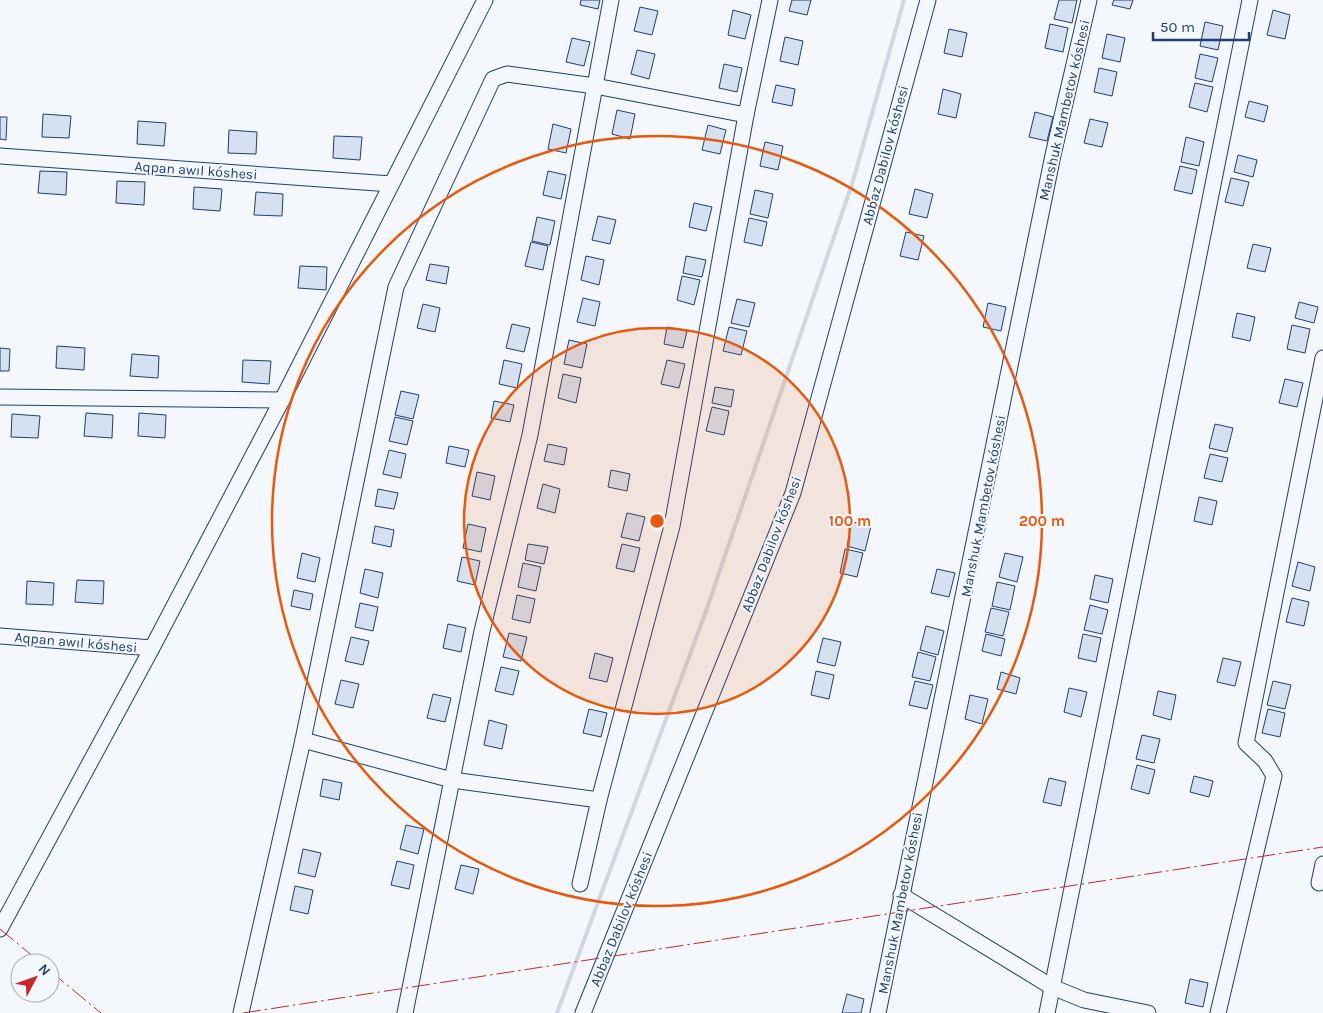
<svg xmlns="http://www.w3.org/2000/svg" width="1323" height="1013" viewBox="0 0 1323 1013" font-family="Karla,sans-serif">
  <rect width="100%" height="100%" fill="#f4f7fb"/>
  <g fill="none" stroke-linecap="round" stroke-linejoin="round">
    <path stroke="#cfd7e4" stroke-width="4" d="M557 1013 705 614 853 181 904 0"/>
  </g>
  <g fill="#d5e0f0" stroke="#1d3f73">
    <path d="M581 0H600L598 9 580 5Z"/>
    <path d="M792 0H811L807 15 789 11Z"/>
    <path d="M1059 0H1077L1072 23 1054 19Z"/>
    <path d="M1114 0H1133L1130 9 1112 5Z"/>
    <path d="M640 7 658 11 652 35 634 31Z"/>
    <path d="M733 10 751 15 745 39 728 35Z"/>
    <path d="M1273 10 1290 15 1285 39 1267 35Z"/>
    <path d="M1205 22 1223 26 1218 50 1200 46Z"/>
    <path d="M1050 24 1068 28 1063 52 1045 48Z"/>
    <path d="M949 29 967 33 962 57 944 53Z"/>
    <path d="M1107 34 1125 38 1120 62 1102 58Z"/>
    <path d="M785 37 803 41 798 65 780 61Z"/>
    <path d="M572 38 590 42 584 66 566 62Z"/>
    <path d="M637 50 655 54 649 79 631 74Z"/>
    <path d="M1200 54 1218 58 1212 82 1195 78Z"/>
    <path d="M724 64 742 68 737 92 719 88Z"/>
    <path d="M1099 68 1117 72 1112 96 1094 92Z"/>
    <path d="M1195 83 1213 87 1207 112 1189 107Z"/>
    <path d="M776 85 795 89 792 106 772 102Z"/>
    <path d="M943 89 961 94 956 118 938 114Z"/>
    <path d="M1249 101 1268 106 1264 122 1245 117Z"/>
    <path d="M617 110 635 114 630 139 612 134Z"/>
    <path d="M1035 112 1053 117 1047 141 1029 137Z"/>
    <path d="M43 114 71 116 69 138 42 137Z"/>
    <path d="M0 117H7L6 140 0 139Z"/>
    <path d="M1090 119 1108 123 1102 147 1084 143Z"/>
    <path d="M138 121 166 123 164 146 137 144Z"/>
    <path d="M553 124 571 129 566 153 548 149Z"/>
    <path d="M708 125 726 130 720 154 702 150Z"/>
    <path d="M229 130 257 132 256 154 228 153Z"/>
    <path d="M334 136 362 137 360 160 333 158Z"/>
    <path d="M1186 137 1204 142 1199 166 1181 162Z"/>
    <path d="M765 142 783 146 778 170 760 166Z"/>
    <path d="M1238 155 1257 160 1253 177 1234 172Z"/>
    <path d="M1180 166 1197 170 1192 194 1174 190Z"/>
    <path d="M40 171 67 172 66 195 38 193Z"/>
    <path d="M548 171 566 175 561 199 543 195Z"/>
    <path d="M1231 178 1249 182 1243 206 1225 202Z"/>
    <path d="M117 181 145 182 144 205 116 203Z"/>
    <path d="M194 187 222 189 220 211 193 209Z"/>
    <path d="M915 189 933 194 927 218 909 214Z"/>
    <path d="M755 190 773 194 768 218 750 214Z"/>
    <path d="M256 192 283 194 282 216 254 215Z"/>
    <path d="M694 203 712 207 706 231 689 227Z"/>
    <path d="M598 216 616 220 610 244 592 240Z"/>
    <path d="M537 217 555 221 550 245 532 241Z"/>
    <path d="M749 218 767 222 762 246 744 242Z"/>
    <path d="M906 232 924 236 918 260 900 256Z"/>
    <path d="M531 242 548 246 543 270 525 266Z"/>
    <path d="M1253 244 1271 248 1265 272 1247 268Z"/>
    <path d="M586 256 604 260 599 285 581 280Z"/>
    <path d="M686 256 706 260 702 277 683 273Z"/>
    <path d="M430 264 449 267 446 284 426 280Z"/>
    <path d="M300 266 327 267 326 290 298 288Z"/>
    <path d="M682 276 700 280 694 305 677 300Z"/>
    <path d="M583 298 600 302 595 326 577 322Z"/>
    <path d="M737 299 755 303 749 327 731 323Z"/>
    <path d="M1299 302 1318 307 1314 323 1295 318Z"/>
    <path d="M988 303 1006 307 1001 331 983 327Z"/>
    <path d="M423 304 440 308 435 332 417 328Z"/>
    <path d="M1237 313 1255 317 1250 341 1232 337Z"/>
    <path d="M512 324 530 328 524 352 506 348Z"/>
    <path d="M1292 325 1310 329 1305 353 1287 349Z"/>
    <path d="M667 327 687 331 683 348 664 344Z"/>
    <path d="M729 327 747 331 741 355 723 351Z"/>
    <path d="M569 340 587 344 582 368 564 364Z"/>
    <path d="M57 346 85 348 84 370 56 368Z"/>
    <path d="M0 348 10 349 9 371H0Z"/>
    <path d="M132 354 159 356 158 378 130 376Z"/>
    <path d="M243 360 271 361 269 384 242 382Z"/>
    <path d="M504 360 522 364 517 388 499 384Z"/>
    <path d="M667 360 685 364 679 388 661 384Z"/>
    <path d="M563 374 581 378 576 403 558 398Z"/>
    <path d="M1285 379 1303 383 1297 407 1279 403Z"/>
    <path d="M715 387 734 390 731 407 712 403Z"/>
    <path d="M401 391 419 395 413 419 395 415Z"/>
    <path d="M494 401 514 405 510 422 491 418Z"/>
    <path d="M712 407 729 411 724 435 706 431Z"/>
    <path d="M86 413 113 415 112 438 84 436Z"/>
    <path d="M139 413 166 415 165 438 138 436Z"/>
    <path d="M12 414 40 416 38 438 11 437Z"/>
    <path d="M395 417 413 421 407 445 389 441Z"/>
    <path d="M1215 424 1233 428 1227 452 1209 448Z"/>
    <path d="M548 444 567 448 564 465 544 461Z"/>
    <path d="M449 446 469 450 465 467 446 463Z"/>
    <path d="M389 450 406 454 401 478 383 474Z"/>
    <path d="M1210 454 1228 458 1222 482 1204 478Z"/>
    <path d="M611 470 630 474 627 491 608 487Z"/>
    <path d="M477 472 495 476 490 500 472 496Z"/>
    <path d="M543 484 560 489 555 513 537 508Z"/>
    <path d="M378 489 398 493 394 509 375 506Z"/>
    <path d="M1199 497 1217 501 1212 525 1194 521Z"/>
    <path d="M627 513 645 517 639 541 621 537Z"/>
    <path d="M852 522 871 526 865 551 847 546Z"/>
    <path d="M468 524 486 528 481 552 463 548Z"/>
    <path d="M375 526 394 530 391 547 372 543Z"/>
    <path d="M528 544 548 547 544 564 525 560Z"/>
    <path d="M622 544 640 548 634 572 616 568Z"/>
    <path d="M845 549 863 553 857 577 840 573Z"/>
    <path d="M302 553 320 558 315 582 297 578Z"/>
    <path d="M1005 553 1023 557 1017 582 999 577Z"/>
    <path d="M462 557 480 561 475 585 457 581Z"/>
    <path d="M1298 562 1315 567 1310 591 1292 586Z"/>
    <path d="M523 563 541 567 536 591 518 587Z"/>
    <path d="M365 569 383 573 378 598 360 593Z"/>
    <path d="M937 569 955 573 949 597 931 593Z"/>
    <path d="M1095 575 1113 579 1108 603 1090 599Z"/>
    <path d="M77 580 104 581 103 604 75 602Z"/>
    <path d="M27 581 54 583 53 605 26 604Z"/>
    <path d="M997 582 1015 586 1010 610 992 606Z"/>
    <path d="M294 590 313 594 310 610 291 606Z"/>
    <path d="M517 595 535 599 530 623 512 619Z"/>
    <path d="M1292 598 1309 602 1304 626 1286 622Z"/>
    <path d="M360 603 378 607 373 631 355 627Z"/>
    <path d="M1090 605 1108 610 1102 634 1084 630Z"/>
    <path d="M991 608 1009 612 1003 636 985 632Z"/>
    <path d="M448 624 466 628 461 652 443 648Z"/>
    <path d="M926 626 944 631 938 655 920 650Z"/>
    <path d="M509 633 527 637 521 661 503 657Z"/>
    <path d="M986 634 1005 639 1001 656 982 651Z"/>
    <path d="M1083 634 1101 638 1096 662 1078 658Z"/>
    <path d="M351 637 369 641 363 665 345 661Z"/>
    <path d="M823 638 841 642 835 666 817 662Z"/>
    <path d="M918 652 936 657 930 681 912 677Z"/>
    <path d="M595 653 613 658 607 682 589 678Z"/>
    <path d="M1223 658 1241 662 1235 686 1217 682Z"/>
    <path d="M501 667 519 671 513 695 495 691Z"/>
    <path d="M816 671 834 675 829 699 811 695Z"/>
    <path d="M1001 672 1020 678 1016 694 997 689Z"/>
    <path d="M341 680 359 684 353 708 335 704Z"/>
    <path d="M915 681 933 685 927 709 909 705Z"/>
    <path d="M1273 681 1291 685 1285 709 1267 705Z"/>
    <path d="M1069 688 1087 692 1081 717 1064 712Z"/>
    <path d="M1158 691 1176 695 1171 720 1153 715Z"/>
    <path d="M433 694 451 698 445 722 427 718Z"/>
    <path d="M970 695 988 699 982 724 965 719Z"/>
    <path d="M589 709 607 713 601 737 583 733Z"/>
    <path d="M1268 709 1285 713 1280 737 1262 733Z"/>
    <path d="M489 720 507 725 502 749 484 745Z"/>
    <path d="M1142 735 1160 739 1154 763 1136 759Z"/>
    <path d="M1137 765 1155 770 1149 794 1131 789Z"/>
    <path d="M1194 776 1213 781 1209 797 1190 792Z"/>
    <path d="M1049 778 1066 782 1061 806 1043 802Z"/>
    <path d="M323 779 342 783 339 800 320 796Z"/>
    <path d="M406 825 424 829 418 854 400 849Z"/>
    <path d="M303 849 321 853 315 877 298 873Z"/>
    <path d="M397 861 414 865 409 889 391 885Z"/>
    <path d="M461 865 479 869 473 894 455 889Z"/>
    <path d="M295 886 313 890 308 914 290 910Z"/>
    <path d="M1190 979 1208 983 1203 1007 1185 1003Z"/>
    <path d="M847 994 864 999 861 1013H842Z"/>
  </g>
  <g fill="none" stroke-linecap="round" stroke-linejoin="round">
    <g stroke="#1d3f73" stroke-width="17">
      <g id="minor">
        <path d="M0 156 391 184"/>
        <path d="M0 397 282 400"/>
        <path d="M0 636 152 648"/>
        <path d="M303 740 452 780 599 800"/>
        <path d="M1319 883 1323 864"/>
        <path d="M580 884 599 800 672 526 746 115 770 0"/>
        <path d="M901 895 1052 987 1084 1000 1148 1013"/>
        <path d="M0 929 152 648 282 400 485 0"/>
        <path d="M241 1013 303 740 396 287 493 79 507 74 595 86 746 115"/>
        <path d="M405 1013 482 631 530 435 611 0"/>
        <path d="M583 1013 793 493 928 0"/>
        <path d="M878 1013 1053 155 1089 0"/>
        <path d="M1047 1013 1250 0"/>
        <path d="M1218 1013 1274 776 1265 761 1246 743 1323 358"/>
      </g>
    </g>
    <use href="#minor" stroke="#f4f7fb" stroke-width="15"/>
    <g stroke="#c62828" stroke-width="1" stroke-dasharray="18 4 2.5 4" stroke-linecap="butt">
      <path d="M0 929 41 963"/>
      <path d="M50 971 101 1013"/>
      <path d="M243 1013 1323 847"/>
    </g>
  </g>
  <circle cx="657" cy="521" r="193" fill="#e8590c" fill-opacity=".12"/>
  <g fill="none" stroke="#e8590c" stroke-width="2.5">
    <circle cx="657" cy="521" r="193"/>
    <circle cx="657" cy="521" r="385"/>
  </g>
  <g text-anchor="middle" stroke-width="4" stroke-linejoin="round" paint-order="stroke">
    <g font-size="14" fill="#1d3f73" stroke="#f4f7fb">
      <text transform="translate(1064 110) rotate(-77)" y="5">Manshuk Mambetov kóshesi</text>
      <text transform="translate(885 155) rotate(-75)" y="5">Abbaz Dabilov kóshesi</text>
      <text transform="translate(196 170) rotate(4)" y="5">Aqpan awıl kóshesi</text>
      <text transform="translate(983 506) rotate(-79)" y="5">Manshuk Mambetov kóshesi</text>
      <text transform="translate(771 544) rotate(-69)" y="5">Abbaz Dabilov kóshesi</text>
      <text transform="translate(76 642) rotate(5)" y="5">Aqpan awıl kóshesi</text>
      <text transform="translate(900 903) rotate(-79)" y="5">Manshuk Mambetov kóshesi</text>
      <text transform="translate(621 919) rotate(-68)" y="5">Abbaz Dabilov kóshesi</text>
    </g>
  </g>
  <circle cx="657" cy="521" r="8" fill="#e8590c" stroke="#f4f7fb" stroke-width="2.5"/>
  <g font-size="15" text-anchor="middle" font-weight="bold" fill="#e8590c" stroke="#f4f7fb" stroke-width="4" stroke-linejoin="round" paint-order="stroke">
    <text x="850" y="526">100 m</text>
    <text x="1042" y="526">200 m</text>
  </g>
  <g transform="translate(35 978) rotate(49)"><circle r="24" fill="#f4f7fb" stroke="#9eadc5"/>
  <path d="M0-4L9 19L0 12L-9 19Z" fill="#c62828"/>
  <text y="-8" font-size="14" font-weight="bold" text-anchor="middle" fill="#1d3f73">N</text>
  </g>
  <path d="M1153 32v8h96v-8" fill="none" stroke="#1d3f73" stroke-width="2.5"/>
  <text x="1160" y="32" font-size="15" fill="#1d3f73" stroke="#f4f7fb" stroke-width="4" paint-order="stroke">50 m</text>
</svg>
